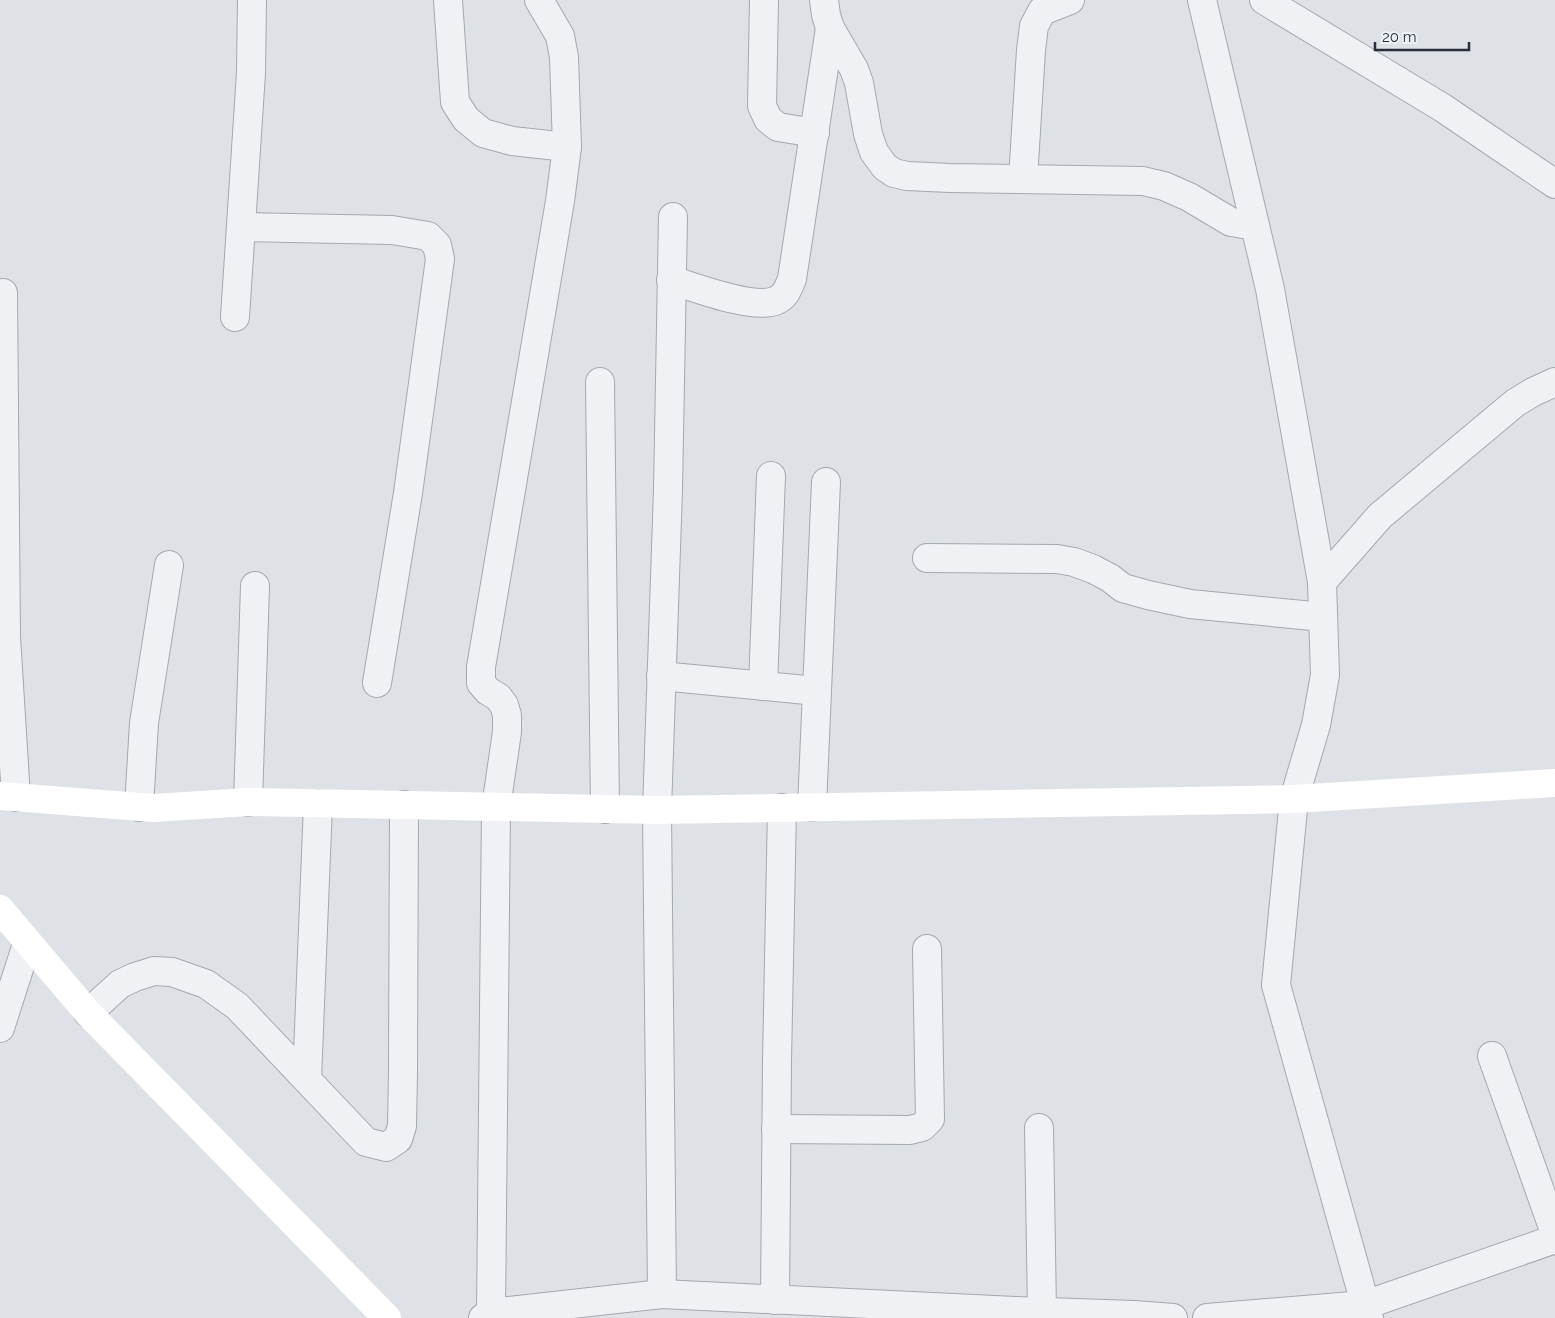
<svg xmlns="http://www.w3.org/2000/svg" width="1555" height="1318" viewBox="0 0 1555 1318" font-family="Raleway,sans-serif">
  <rect width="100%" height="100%" fill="#dee1e6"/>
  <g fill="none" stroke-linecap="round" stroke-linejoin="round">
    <g stroke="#a4a8af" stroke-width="30">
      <g id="street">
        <path d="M448 0 455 102 466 119 483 133 512 141 567 147"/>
        <path d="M764 0 762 106 768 119 778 127 815 133"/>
        <path d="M824 0 826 15 830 28 854 69 859 83 868 134 874 152 885 167 894 173 907 176 950 178 1143 181 1164 186 1189 197 1231 222 1255 226"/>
        <path d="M1202 0 1270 289 1322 582 1325 675 1316 725 1294 799 1276 985 1369 1318"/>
        <path d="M1264 0 1443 108 1555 184"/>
        <path d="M1023 179 1031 50 1034 26 1042 11 1070 0"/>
        <path d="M241 227 392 230 428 236 437 245 440 259 408 493 377 683"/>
        <path d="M671 280C694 287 756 311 777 300 786 296 788 288 792 279L830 28"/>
        <path d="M3 293 6 637 16 797"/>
        <path d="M235 317 251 73 252 0"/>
        <path d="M600 382 605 809"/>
        <path d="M927 558 1057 559 1074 562 1093 569 1110 578 1123 588 1148 595 1190 604 1323 617"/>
        <path d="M1322 582 1380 516 1515 403 1533 392 1555 382"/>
        <path d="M661 676 817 691"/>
        <path d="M763 686 771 476"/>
        <path d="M248 802 255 586"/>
        <path d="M139 807 144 723 169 565"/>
        <path d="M812 807 826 482"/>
        <path d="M88 1013 120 984 135 977 154 971 172 972 206 984 237 1006 366 1142 386 1147 398 1139 402 1126 403 1071 404 805"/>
        <path d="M0 1028 27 944"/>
        <path d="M1492 1056 1555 1233"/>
        <path d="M307 1079 318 804"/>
        <path d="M1039 1128 1042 1312"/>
        <path d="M776 1129 910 1130 922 1127 930 1119 927 949"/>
        <path d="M662 1294 657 810 668 490 673 217"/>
        <path d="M775 1300 777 1062 782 808"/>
        <path d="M491 1313 496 807 507 732V715L504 705 498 697 488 691 481 683V667L560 201 567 147 564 57 560 36 539 0"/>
        <path d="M483 1318 491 1313 662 1294 1015 1311 1134 1315 1173 1318"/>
        <path d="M1207 1318 1365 1305 1555 1239"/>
      </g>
    </g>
    <use href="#street" stroke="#f0f1f5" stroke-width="28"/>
    <g stroke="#fff" stroke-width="28">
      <path d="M0 796 153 808 248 802 657 810 1294 799 1555 783"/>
      <path d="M0 909 88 1013 387 1318"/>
    </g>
  </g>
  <path d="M1375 42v8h94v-8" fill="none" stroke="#282f3b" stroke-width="2.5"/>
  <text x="1382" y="42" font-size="15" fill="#282f3b" stroke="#edf0f4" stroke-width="4" paint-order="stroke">20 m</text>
</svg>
